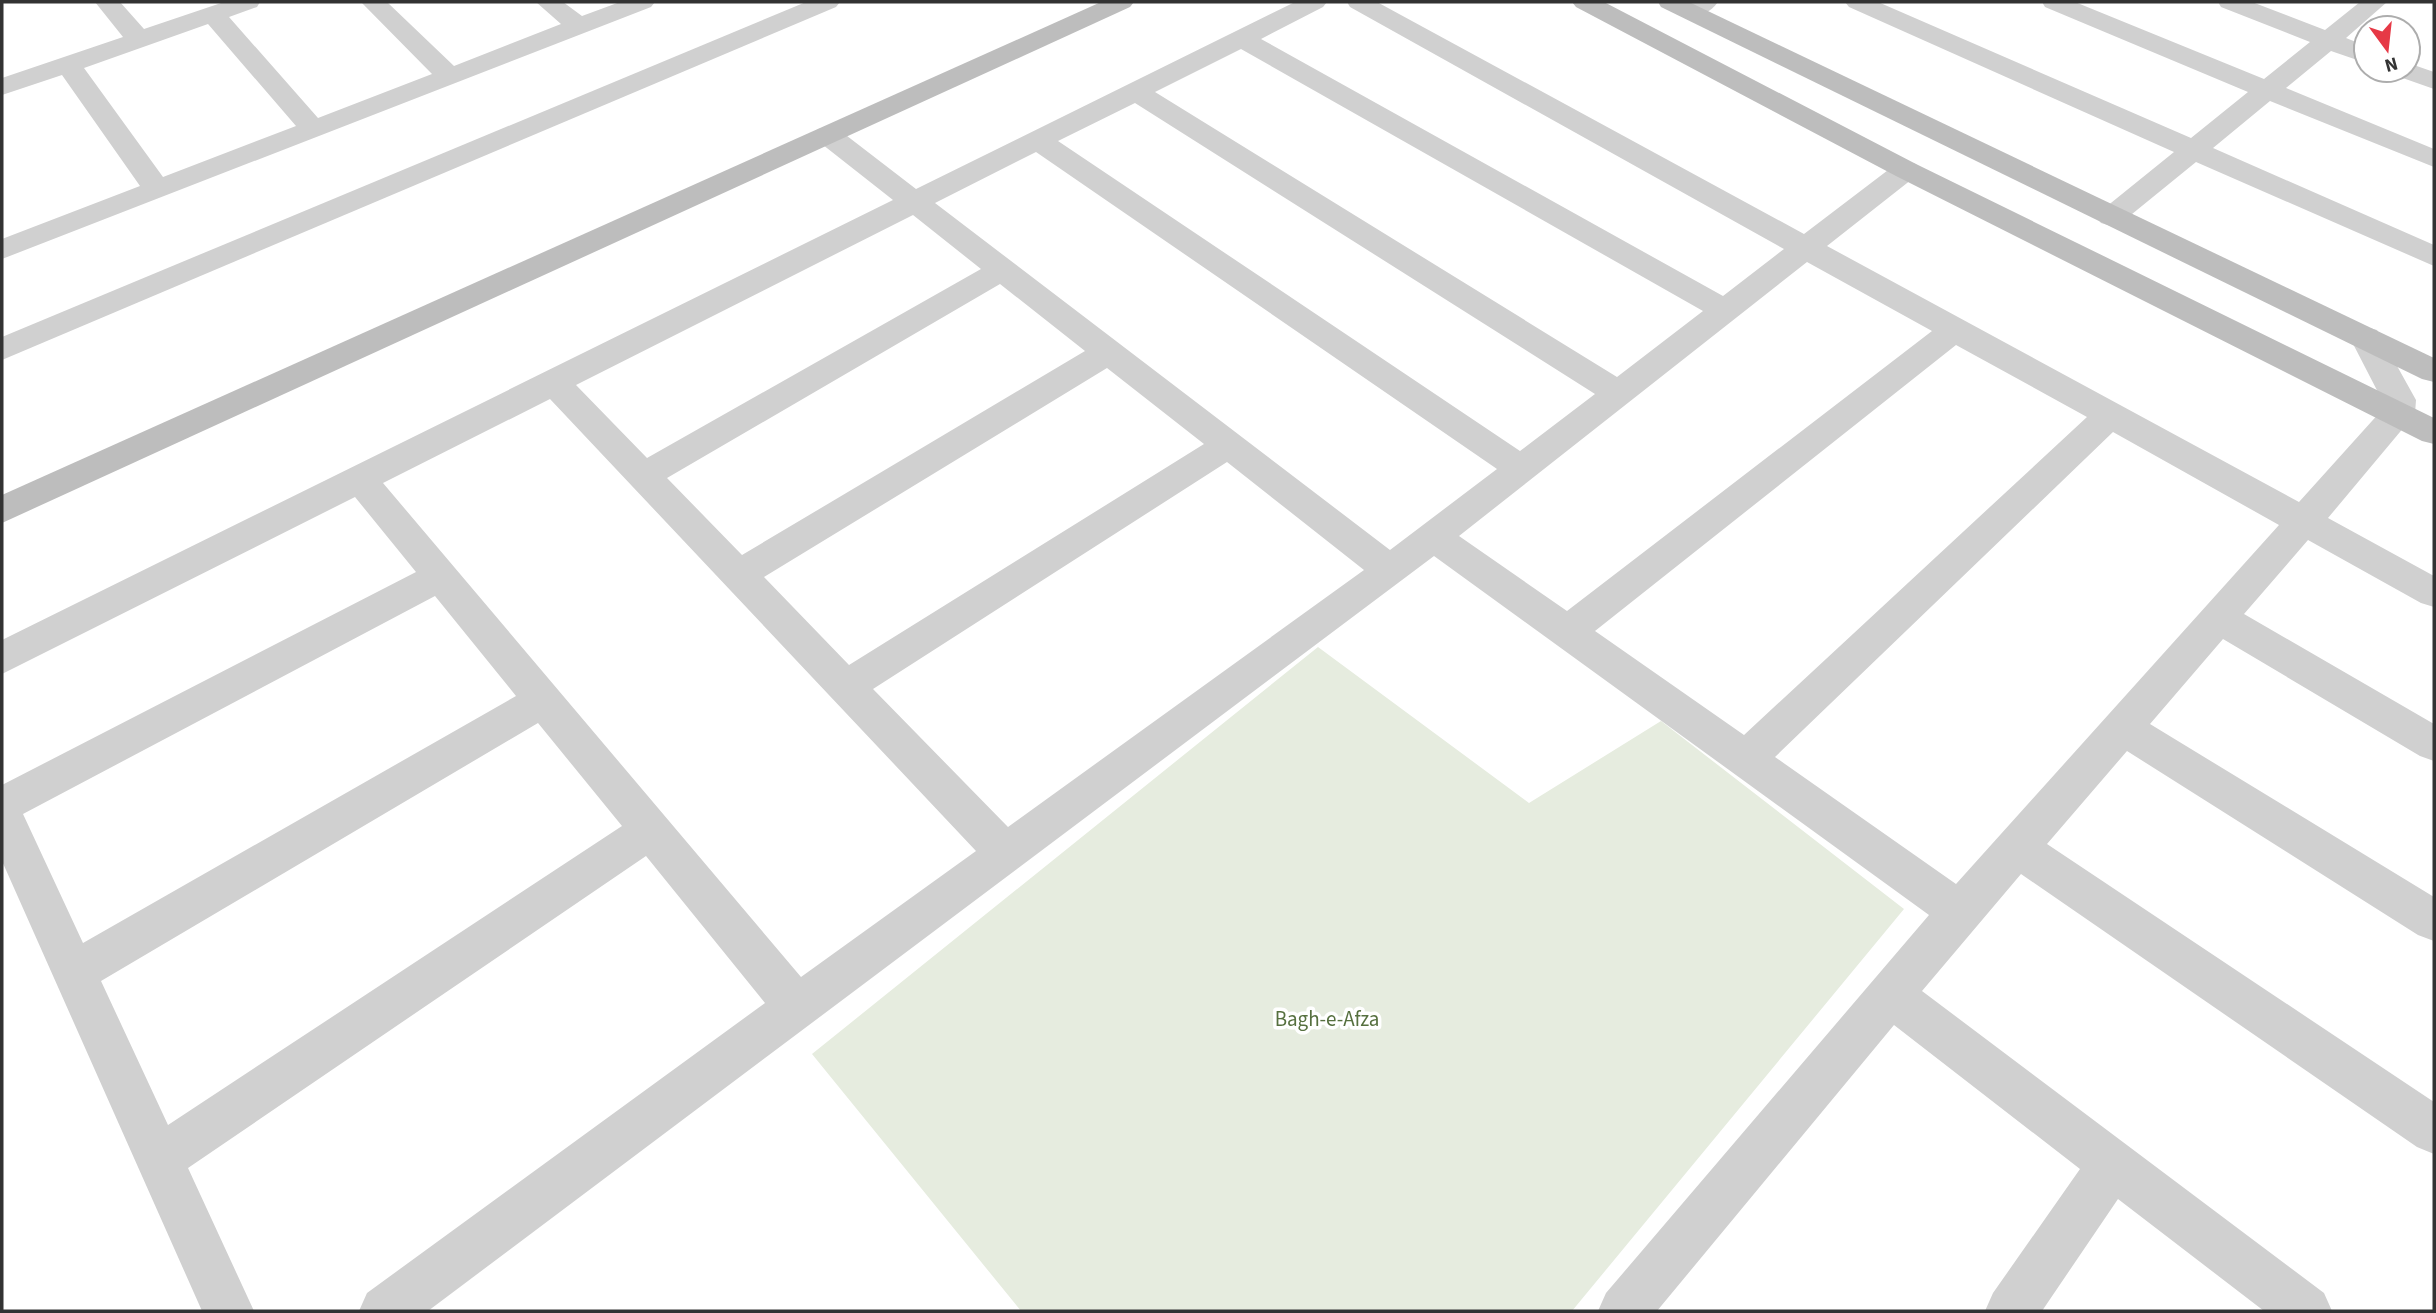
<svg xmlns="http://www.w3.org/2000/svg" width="2436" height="1313" viewBox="0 0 2436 1313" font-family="'Source Sans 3',sans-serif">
  <rect width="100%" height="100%" fill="#fff"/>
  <path fill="#e6ecdf" d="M1318 647 1529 803 1661 721 1904 909 1572 1311H1021L812 1054Z"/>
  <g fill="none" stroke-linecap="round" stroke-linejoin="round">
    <g fill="#d0d0d0" fill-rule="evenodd">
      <path d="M95 2H120L144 29 224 2H260L257 7 229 17 318 118 432 74 361 2H387L454 66 561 24 536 2H563L582 16 620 2H655L651 7 2 259V239L140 186 62 75 2 95V78L123 37ZM208 24 296 126 163 177 84 68Z"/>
      <path d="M806 2H840L836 7 2 360V337Z"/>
      <path d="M1295 2H1327L1323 7 1261 39 1723 296 1784 249 1350 7 1347 2H1377L1804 234 1896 164 1906 161 1916 164 1920 170 1916 176 1827 246 2299 502 2381 411 2382 400 2350 338 2355 330 2366 327 2377 330 2416 400 2415 414 2328 518 2434 576V607L2421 603 2308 540 2244 614 2434 724V761L2420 756 2223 639 2150 724 2434 897V941L2418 935 2127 751 2047 844 2434 1102V1154L2417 1147 2021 874 1922 991 2324 1293 2332 1311H2264L2118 1199 2042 1311H1985L1993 1293 2080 1169 1894 1025 1657 1311H1598L1606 1293 1929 915 1434 556 428 1311H359L367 1293 765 1003 646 856 188 1168 254 1311H202L2 861V785L416 572 355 497 2 674V640L893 200 818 141 814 135 818 129 828 127 838 129 916 189ZM1241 49 1703 311 1617 377 1155 92ZM1135 103 1595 394 1520 451 1058 141ZM1036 152 1497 469 1390 550 935 203ZM913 215 981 269 647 458 576 385ZM1807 262 1932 331 1567 611 1459 536ZM1000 284 1085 351 742 555 667 478ZM1956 345 2087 417 1744 735 1595 631ZM1107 368 1204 444 849 665 764 577ZM550 399 976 851 801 977 383 483ZM2113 432 2279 525 1956 884 1775 757ZM1227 462 1364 570 1008 827 873 689ZM435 596 516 696 83 943 23 814ZM538 723 622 826 168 1125 101 981Z"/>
      <path d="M1688 2H1718C1709 14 1695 20 1681 16L1677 11Z"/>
      <path d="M1845 2H1878L2191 138 2248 92 2045 7 2042 2H2075L2264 79 2310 42 2221 7 2218 2H2252L2325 30 2360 2H2387L2346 38 2366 46V63L2331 51 2286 88 2434 149V167L2270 101 2213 148 2434 245V266L2196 162 2121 223 2111 226 2101 223 2096 217 2101 211 2174 152 1849 7Z"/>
      <path d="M2408 63 2434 72V89L2397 76 2393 70H2408Z"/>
    </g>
    <g fill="#bdbdbd" fill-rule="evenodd">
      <path d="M1101 2H1134L1130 7 2 523V495Z"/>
      <path d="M1572 2H1604L1916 164 2434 418V444L2422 441 1896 176 1576 7Z"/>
      <path d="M1658 2H1689L2434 358V382L2422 379 1661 7Z"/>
    </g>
  </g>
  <g text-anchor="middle" stroke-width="7" stroke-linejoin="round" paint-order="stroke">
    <g font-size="21" fill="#56703f" stroke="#fff">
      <text x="1327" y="1026">Bagh-e-Afza</text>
    </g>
  </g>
  <rect width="2436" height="1313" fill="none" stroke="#333333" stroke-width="7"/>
  <g transform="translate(2387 49) rotate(165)"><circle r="33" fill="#ffffff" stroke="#adadad" stroke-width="2"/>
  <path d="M0-5L12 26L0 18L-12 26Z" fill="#e63946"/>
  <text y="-10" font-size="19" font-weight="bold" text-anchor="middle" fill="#333333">N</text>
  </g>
</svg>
